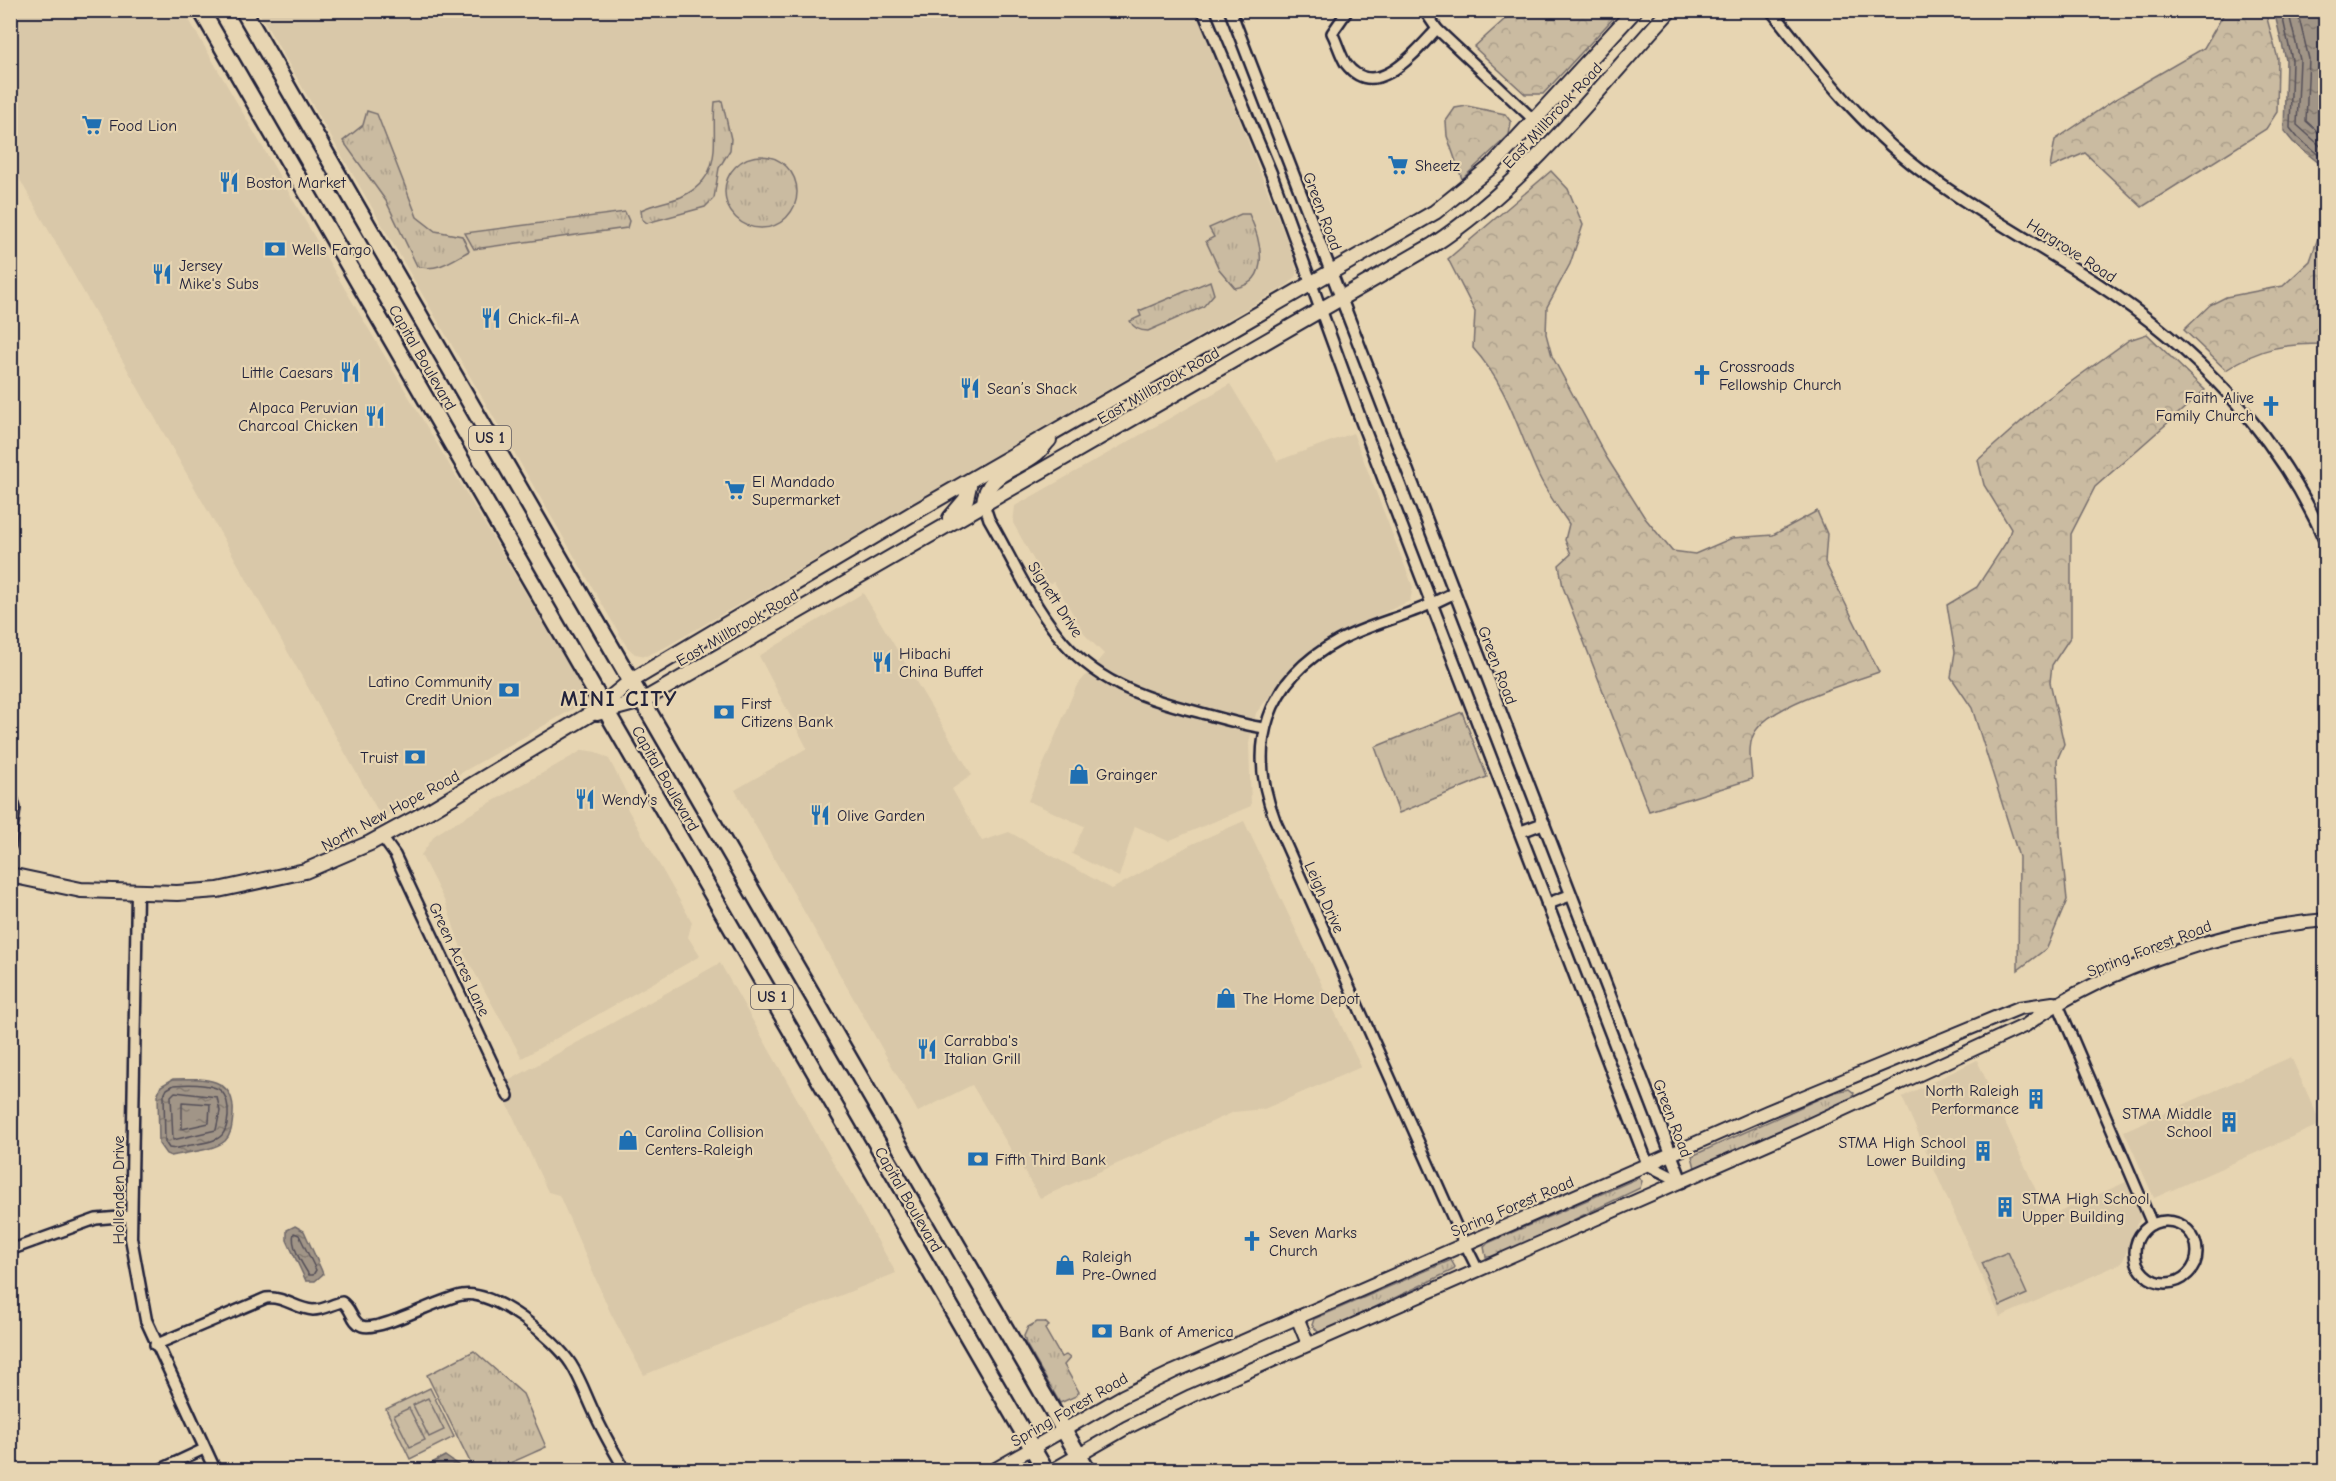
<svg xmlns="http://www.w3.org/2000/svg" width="2336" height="1481" viewBox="0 0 2336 1481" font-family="'Comic Neue',sans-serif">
  <defs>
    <pattern id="grass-tufts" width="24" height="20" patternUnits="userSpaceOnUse" patternTransform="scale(1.5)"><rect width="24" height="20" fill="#cabba1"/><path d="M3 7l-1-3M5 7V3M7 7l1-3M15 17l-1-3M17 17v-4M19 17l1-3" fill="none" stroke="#ada08c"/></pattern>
    <pattern id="forest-crowns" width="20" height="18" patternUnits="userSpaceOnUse" patternTransform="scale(1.5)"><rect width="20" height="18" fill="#cabba1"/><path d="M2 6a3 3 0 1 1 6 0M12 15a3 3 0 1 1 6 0" fill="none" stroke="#ada08c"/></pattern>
    <pattern id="water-ripples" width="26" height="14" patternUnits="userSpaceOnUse" patternTransform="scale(1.5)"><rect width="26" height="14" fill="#a19587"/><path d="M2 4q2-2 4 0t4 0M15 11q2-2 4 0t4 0" fill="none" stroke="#837970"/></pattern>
  </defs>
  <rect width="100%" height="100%" fill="#e7d5b2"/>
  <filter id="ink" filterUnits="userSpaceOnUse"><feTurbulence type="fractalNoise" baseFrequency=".0167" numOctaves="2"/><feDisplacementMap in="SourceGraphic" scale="12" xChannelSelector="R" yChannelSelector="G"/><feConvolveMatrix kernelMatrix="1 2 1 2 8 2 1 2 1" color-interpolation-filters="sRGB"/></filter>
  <g filter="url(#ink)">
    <g fill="#d9c8a9">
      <path d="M10 11H184L336 274 582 688 585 697 580 705 382 818 11 164Z"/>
      <path d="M258 11H1197L1295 261 1297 275 1289 284 664 648 646 656 635 654 627 647Z"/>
      <path d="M1230 384 1277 461 1353 433 1413 587 1410 601 1346 630 1302 656 1256 713 1249 743 1251 806 1168 841 1135 826 1119 877 1072 854 1084 826 1028 801 1076 687 1104 654 1086 636 1054 582 1047 584 1013 523 1015 506Z"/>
      <path d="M863 593 972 775 952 789 982 841 1009 832 1112 889 1190 845 1244 821 1361 1067 1264 1109 1234 1112 1040 1198 972 1085 918 1112 735 790 807 748 759 656Z"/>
      <path d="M583 750 596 752 609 759 630 800 627 808 692 922 688 937 700 956 522 1058 461 948 446 904 421 855 435 835 446 828Z"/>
      <path d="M720 963 896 1273 644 1375 611 1314 559 1195 548 1192 499 1086Z"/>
      <path d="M2291 1057 2321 1124 2154 1198 2124 1131Z"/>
      <path d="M1977 1060 2048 1217 2126 1182 2141 1216 2122 1263 2000 1317 1902 1097Z"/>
    </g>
    <g fill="url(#grass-tufts)" stroke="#766e6e" stroke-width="1.5">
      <path d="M722 101 731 139 730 150 719 168 714 198 705 207 647 223 642 219 641 210C653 204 668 202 681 197 726 176 711 139 715 102Z"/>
      <path d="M367 111 377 114 417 217 435 231 462 236 469 251C451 261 437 272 417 266L386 201 343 141 363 125Z"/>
      <circle cx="761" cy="192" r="36"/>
      <path d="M625 212 629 221 627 228 474 249 465 233Z"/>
      <path d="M1241 214H1249C1260 238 1273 282 1235 288L1219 269 1206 241 1214 237 1209 228Z"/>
      <path d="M1210 281 1214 294 1203 307 1148 331C1140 331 1134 329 1130 321L1141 316 1139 311Z"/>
      <path d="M1462 712 1487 777 1399 813 1375 747Z"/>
      <path d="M1849 1089 1854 1093 1852 1099 1707 1166 1695 1168 1692 1156 1832 1093Z"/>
      <path d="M1638 1178 1642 1181 1640 1188 1496 1257H1486L1484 1247 1488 1243Z"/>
      <path d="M1451 1260 1455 1267 1453 1270 1336 1326 1319 1333 1312 1325 1314 1319Z"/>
      <path d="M1037 1322H1045L1049 1326 1045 1329 1061 1357 1066 1355 1070 1358 1064 1365 1079 1392 1076 1396 1060 1403 1026 1344 1024 1336 1028 1327Z"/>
      <path d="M474 1351 523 1394 546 1447C523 1457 499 1471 474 1470L427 1375Z"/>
      <path d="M430 1388 454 1437 410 1459 386 1409Z"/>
    </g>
    <g fill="url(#forest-crowns)" stroke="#766e6e" stroke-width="1.5">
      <path d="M2226 10 2265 11 2278 59 2277 112 2266 129 2142 207 2085 153 2050 168 2055 140 2114 100 2204 48Z"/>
      <path d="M1514 11V10L1620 11 1543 94H1525L1474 47Z"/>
      <path d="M1467 106 1505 114 1511 122 1509 135 1462 179 1447 136 1446 121 1455 108Z"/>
      <path d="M1551 171 1568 189 1583 225 1570 264 1547 307 1546 334 1552 356 1607 458 1645 518 1672 551 1695 554 1732 538 1773 535 1817 511 1827 534 1825 562 1879 672C1850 682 1775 704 1757 729 1746 742 1751 764 1752 779L1649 811 1563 587 1559 565 1571 554 1565 540 1569 524C1559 509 1547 493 1539 476 1517 429 1509 388 1473 348L1475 312 1448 259Z"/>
      <path d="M2325 218V344C2286 344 2260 347 2226 370L2184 330 2210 305 2226 297 2283 286 2310 261Z"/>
      <path d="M2147 334 2205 390 2095 487 2071 534V636L2052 665 2050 682 2064 744 2057 760 2060 834 2067 900 2047 948 2018 970 2019 857 1972 708 1951 677 1955 652 1947 605 1977 587 2007 541 2011 529 1984 485 1978 460 2043 402 2129 340Z"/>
    </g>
    <g fill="#cabba1" stroke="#766e6e" stroke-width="1.5">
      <path d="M2008 1252 2027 1294 2000 1306 1982 1263Z"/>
      <path d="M428 1398 444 1430 429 1437 413 1405Z"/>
      <path d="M409 1408 425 1440 410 1447 394 1415Z"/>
    </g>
    <g fill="url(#water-ripples)" stroke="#6e6769" stroke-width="1.5">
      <path d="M2274 11H2325V168L2293 142 2284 131 2286 60Z"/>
      <path d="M173 1079C202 1078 236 1076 233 1115 232 1124 232 1134 225 1141 213 1151 187 1152 171 1156L166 1154 159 1144 158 1093 161 1086Z"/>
      <path d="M295 1226 304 1231 321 1269 323 1274 315 1281H306L287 1240V1230Z"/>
      <path d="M445 1456 464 1469 463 1470H431L430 1464Z"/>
    </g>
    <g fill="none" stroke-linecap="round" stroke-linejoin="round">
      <g stroke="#555059" stroke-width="1.5">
        <path d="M2281 10 2292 60 2290 128 2298 138 2326 161"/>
        <path d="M2288 10 2300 60 2297 125 2326 151"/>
        <path d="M2297 10 2309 59 2306 121 2326 139"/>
        <path d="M174 1085C186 1084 205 1084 216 1088 231 1093 231 1124 222 1135 216 1142 201 1143 191 1145 184 1146 176 1150 169 1148L165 1142 164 1095 167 1089Z"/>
        <path d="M175 1092 217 1097 220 1111 216 1130 173 1140 171 1096Z"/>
        <path d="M182 1102 210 1104 209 1123 182 1129Z"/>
        <path d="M294 1233 299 1235 316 1270 313 1275H309C302 1264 290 1245 294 1233Z"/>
      </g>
      <g stroke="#22223b" stroke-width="14">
        <g id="minor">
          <path d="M1348 10 1332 33C1337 42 1340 55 1346 64 1376 103 1416 51 1437 29"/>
          <path d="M1424 10 1437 29 1535 121"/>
          <path d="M984 504 989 519C1011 557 1030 600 1057 634 1093 681 1142 698 1198 712 1220 718 1242 725 1265 728"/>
          <path d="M1431 604C1401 618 1367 625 1338 641 1266 680 1246 746 1275 820L1458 1230 1478 1270"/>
          <path d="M10 791 15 808 10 846"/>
          <path d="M382 837 395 855 508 1096"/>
          <path d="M2057 1002 2152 1224"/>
          <circle cx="2166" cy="1252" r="31"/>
          <path d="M10 1250 96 1219 131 1216"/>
          <path d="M155 1345 266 1298C284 1296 296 1309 313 1310 324 1310 332 1304 342 1302 352 1308 351 1322 362 1326 381 1332 440 1298 462 1295 494 1289 555 1339 571 1364 580 1378 586 1395 593 1410 602 1431 613 1450 625 1470"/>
          <path d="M159 1470 204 1449"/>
        </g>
      </g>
      <g stroke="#22223b" stroke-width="15">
        <g id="tertiary">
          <path d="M1203 10 1271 173 1362 423 1648 1165 1682 1182"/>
          <path d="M1230 10 1682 1182"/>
          <path d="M1771 10C1816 67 1861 125 1919 169 1975 211 2037 244 2095 282 2194 346 2279 434 2326 543"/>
          <path d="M1431 604 1454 593"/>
          <path d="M1520 832 1544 823"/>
          <path d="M137 893 131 1238 146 1320 215 1470"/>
          <path d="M1547 904 1571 895"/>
        </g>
      </g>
      <g stroke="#22223b" stroke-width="16">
        <g id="secondary">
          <path d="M1297 1317 1308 1344"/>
          <path d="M994 1470 1123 1396 1173 1372 1767 1112 2019 1008 2053 1003"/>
          <path d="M1053 1470 1126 1428 1191 1396 1798 1130 2026 1025C2104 968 2229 928 2326 920"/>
        </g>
      </g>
      <g stroke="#22223b" stroke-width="18">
        <g id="primary">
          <path d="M984 504C985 473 1017 470 1036 454 1041 450 1045 444 1049 440"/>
          <path d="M950 518 966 499 970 481"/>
          <path d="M597 713 642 701 1433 245C1526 184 1595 92 1670 10"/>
          <path d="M10 875 81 890 177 893 218 890 305 871 370 843 429 811 592 713 631 681 915 512 1435 212 1492 166 1635 10"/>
        </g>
      </g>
      <g stroke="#22223b" stroke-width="20">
        <g id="trunk">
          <path d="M201 10 1045 1470"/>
          <path d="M243 10 1087 1470"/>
        </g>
      </g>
      <use href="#minor" stroke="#e7d5b2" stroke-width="9"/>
      <use href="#tertiary" stroke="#e7d5b2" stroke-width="10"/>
      <use href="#secondary" stroke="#e7d5b2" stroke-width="12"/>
      <use href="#primary" stroke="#e7d5b2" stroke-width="14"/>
      <use href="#trunk" stroke="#e7d5b2" stroke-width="15"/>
    </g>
  </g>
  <defs>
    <g id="supermarket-bare" transform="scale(1.62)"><path d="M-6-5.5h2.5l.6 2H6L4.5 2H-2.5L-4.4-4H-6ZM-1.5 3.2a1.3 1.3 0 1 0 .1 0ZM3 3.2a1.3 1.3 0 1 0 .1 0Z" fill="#1f6fb2" stroke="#e7d5b2" stroke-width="2.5" paint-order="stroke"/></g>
    <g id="restaurant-bare" transform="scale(1.62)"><path d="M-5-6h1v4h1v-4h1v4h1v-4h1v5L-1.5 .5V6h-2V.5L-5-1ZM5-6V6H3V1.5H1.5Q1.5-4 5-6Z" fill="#1f6fb2" stroke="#e7d5b2" stroke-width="2.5" paint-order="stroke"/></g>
    <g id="bank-bare" transform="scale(1.62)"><path d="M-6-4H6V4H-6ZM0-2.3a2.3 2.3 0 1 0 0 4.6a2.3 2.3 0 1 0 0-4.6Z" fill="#1f6fb2" stroke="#e7d5b2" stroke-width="2.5" paint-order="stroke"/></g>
    <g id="church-bare" transform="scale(1.62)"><path d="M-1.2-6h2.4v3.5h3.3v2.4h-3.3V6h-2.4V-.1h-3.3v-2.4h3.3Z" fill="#1f6fb2" stroke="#e7d5b2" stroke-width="2.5" paint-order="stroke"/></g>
    <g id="shop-bare" transform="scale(1.62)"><path d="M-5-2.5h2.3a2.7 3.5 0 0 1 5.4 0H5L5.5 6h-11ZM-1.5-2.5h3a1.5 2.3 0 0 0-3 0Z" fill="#1f6fb2" stroke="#e7d5b2" stroke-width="2.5" paint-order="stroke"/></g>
    <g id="building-bare" transform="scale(1.62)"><path d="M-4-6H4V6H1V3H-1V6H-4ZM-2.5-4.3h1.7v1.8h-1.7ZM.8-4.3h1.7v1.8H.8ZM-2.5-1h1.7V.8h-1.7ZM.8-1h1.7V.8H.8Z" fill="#1f6fb2" stroke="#e7d5b2" stroke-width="2.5" paint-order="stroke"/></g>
  </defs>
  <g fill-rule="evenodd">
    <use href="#supermarket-bare" x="92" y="125"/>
    <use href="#supermarket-bare" x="1398" y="165"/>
    <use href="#restaurant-bare" x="229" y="182"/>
    <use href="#bank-bare" x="275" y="249"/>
    <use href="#restaurant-bare" x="162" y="274"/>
    <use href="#restaurant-bare" x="491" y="318"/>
    <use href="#restaurant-bare" x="350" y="372"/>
    <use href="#church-bare" x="1702" y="375"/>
    <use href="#restaurant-bare" x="970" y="388"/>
    <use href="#church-bare" x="2271" y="406"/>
    <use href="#restaurant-bare" x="375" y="416"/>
    <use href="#supermarket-bare" x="735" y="490"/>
    <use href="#restaurant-bare" x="882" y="662"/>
    <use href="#bank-bare" x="509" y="690"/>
    <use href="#bank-bare" x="724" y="712"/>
    <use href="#bank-bare" x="415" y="757"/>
    <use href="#shop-bare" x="1079" y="774"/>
    <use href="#restaurant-bare" x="585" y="799"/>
    <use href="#restaurant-bare" x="820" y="815"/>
    <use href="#shop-bare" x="1226" y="998"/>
    <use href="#restaurant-bare" x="927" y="1049"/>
    <use href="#building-bare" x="2036" y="1099"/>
    <use href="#building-bare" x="2229" y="1122"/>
    <use href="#shop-bare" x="628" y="1140"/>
    <use href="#building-bare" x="1983" y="1151"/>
    <use href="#bank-bare" x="978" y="1159"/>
    <use href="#building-bare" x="2005" y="1207"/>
    <use href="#church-bare" x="1252" y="1241"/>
    <use href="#shop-bare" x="1065" y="1265"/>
    <use href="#bank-bare" x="1102" y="1331"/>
  </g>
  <g text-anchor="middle" stroke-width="4.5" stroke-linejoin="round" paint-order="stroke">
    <g fill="#e7d5b2" stroke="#5d585f" stroke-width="1.5">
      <rect x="469" y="426" width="42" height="24" rx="4.5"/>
      <rect x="751" y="985" width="42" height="24" rx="4.5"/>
    </g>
    <g font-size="15" font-weight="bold" fill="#22223b">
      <text x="490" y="443">US 1</text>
      <text x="772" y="1002">US 1</text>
    </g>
    <g font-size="16" fill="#22223b" stroke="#e7d5b2">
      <text transform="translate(1552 115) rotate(-47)" y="6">East Millbrook Road</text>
      <text transform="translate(1323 211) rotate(69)" y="6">Green Road</text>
      <text transform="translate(2072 250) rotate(33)" y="6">Hargrove Road</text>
      <text transform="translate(423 357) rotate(60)" y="6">Capital Boulevard</text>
      <text transform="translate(1158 385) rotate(-30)" y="6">East Millbrook Road</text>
      <text transform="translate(1056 599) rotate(57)" y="6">Signett Drive</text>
      <text transform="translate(737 627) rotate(-30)" y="6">East Millbrook Road</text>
      <text transform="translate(1498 665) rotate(69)" y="6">Green Road</text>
      <text transform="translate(666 778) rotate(60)" y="6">Capital Boulevard</text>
      <text transform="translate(390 810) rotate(-28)" y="6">North New Hope Road</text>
      <text transform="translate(1325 897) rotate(66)" y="6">Leigh Drive</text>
      <text transform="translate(2149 948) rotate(-21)" y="6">Spring Forest Road</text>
      <text transform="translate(460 959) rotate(65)" y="6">Green Acres Lane</text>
      <text transform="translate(1673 1118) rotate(69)" y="6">Green Road</text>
      <text transform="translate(118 1190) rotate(-90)" y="6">Hollenden Drive</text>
      <text transform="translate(909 1199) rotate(60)" y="6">Capital Boulevard</text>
      <text transform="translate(1512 1206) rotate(-23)" y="6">Spring Forest Road</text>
      <text transform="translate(1069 1409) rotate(-30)" y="6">Spring Forest Road</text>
    </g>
    <g font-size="16" fill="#22223b" stroke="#e7d5b2" text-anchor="start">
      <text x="109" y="131">Food Lion</text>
      <text x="1415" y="171">Sheetz</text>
      <text x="246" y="188">Boston Market</text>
      <text x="292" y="255">Wells Fargo</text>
      <text x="179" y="271">Jersey<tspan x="179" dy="18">Mike's Subs</tspan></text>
      <text x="508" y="324">Chick-fil-A</text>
      <text x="1719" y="372">Crossroads<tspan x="1719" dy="18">Fellowship Church</tspan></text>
      <text x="333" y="378" text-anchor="end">Little Caesars</text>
      <text x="987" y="394">Sean’s Shack</text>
      <text x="2254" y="403" text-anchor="end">Faith Alive<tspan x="2254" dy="18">Family Church</tspan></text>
      <text x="358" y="413" text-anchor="end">Alpaca Peruvian<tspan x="358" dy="18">Charcoal Chicken</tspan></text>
      <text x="752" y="487">El Mandado<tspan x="752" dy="18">Supermarket</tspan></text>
      <text x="899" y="659">Hibachi<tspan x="899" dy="18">China Buffet</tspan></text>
      <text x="492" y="687" text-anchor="end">Latino Community<tspan x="492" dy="18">Credit Union</tspan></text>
      <text x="741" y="709">First<tspan x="741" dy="18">Citizens Bank</tspan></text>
      <text x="398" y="763" text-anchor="end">Truist</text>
      <text x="1096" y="780">Grainger</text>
      <text x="602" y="805">Wendy's</text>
      <text x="837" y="821">Olive Garden</text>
      <text x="1243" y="1004">The Home Depot</text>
      <text x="944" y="1046">Carrabba's<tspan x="944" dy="18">Italian Grill</tspan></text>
      <text x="2019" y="1096" text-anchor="end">North Raleigh<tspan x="2019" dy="18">Performance</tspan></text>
      <text x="2212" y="1119" text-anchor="end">STMA Middle<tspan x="2212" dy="18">School</tspan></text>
      <text x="645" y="1137">Carolina Collision<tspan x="645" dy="18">Centers-Raleigh</tspan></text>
      <text x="1966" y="1148" text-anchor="end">STMA High School<tspan x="1966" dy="18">Lower Building</tspan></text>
      <text x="995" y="1165">Fifth Third Bank</text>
      <text x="2022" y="1204">STMA High School<tspan x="2022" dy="18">Upper Building</tspan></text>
      <text x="1269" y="1238">Seven Marks<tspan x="1269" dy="18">Church</tspan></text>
      <text x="1082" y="1262">Raleigh<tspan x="1082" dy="18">Pre-Owned</tspan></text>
      <text x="1119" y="1337">Bank of America</text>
    </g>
    <g font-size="22" font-weight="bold" letter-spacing="1.5" fill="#22223b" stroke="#e7d5b2">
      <text x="619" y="706">MINI CITY</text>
    </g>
  </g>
  <rect width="2336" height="1481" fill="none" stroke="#e7d5b2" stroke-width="36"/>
  <rect x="18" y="18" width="2300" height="1445" fill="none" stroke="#22223b" stroke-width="2" filter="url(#ink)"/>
</svg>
